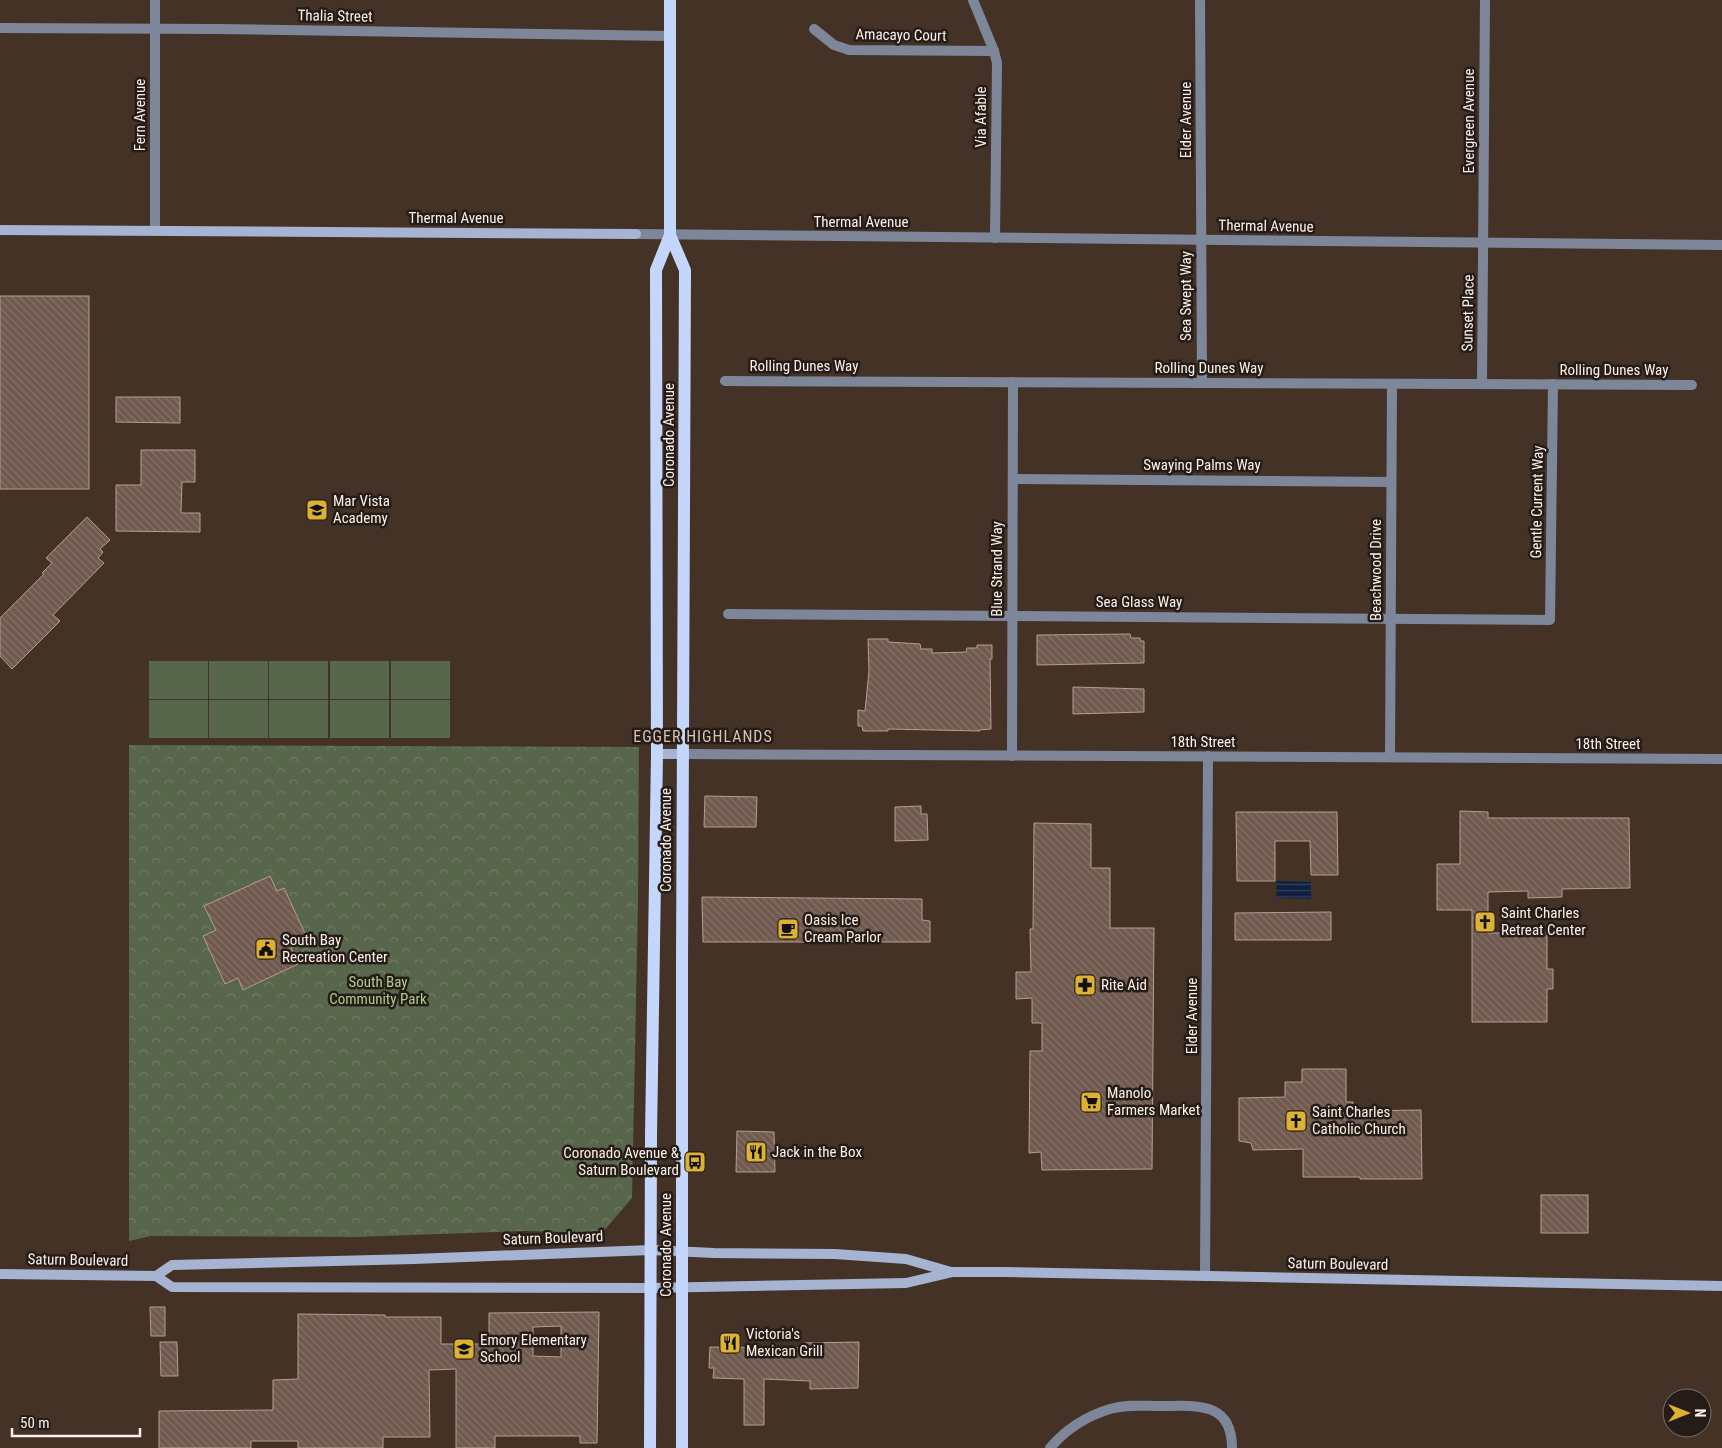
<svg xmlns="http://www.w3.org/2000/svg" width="1722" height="1448" viewBox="0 0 1722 1448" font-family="'Roboto Condensed',sans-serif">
  <defs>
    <pattern id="park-crowns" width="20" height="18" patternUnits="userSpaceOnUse" patternTransform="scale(1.25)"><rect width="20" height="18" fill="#58664b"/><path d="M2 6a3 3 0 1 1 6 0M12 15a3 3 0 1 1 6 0" fill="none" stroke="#717c65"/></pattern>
    <pattern id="water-rules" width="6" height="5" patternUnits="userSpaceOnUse" patternTransform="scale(1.25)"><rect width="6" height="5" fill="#102040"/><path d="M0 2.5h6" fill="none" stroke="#34415c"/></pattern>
    <pattern id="building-back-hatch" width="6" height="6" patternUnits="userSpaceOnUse" patternTransform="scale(1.25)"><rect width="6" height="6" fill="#705a4f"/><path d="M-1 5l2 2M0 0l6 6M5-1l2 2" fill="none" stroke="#857268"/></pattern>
  </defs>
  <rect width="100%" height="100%" fill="#453226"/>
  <g fill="#58664b">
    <rect x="149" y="661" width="59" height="38"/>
    <rect x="209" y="661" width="59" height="38"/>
    <rect x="269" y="661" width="59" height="38"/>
    <rect x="330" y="661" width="59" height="38"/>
    <rect x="391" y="661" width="59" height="38"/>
    <rect x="149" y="700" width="59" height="38"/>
    <rect x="209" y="700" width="59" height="38"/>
    <rect x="269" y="700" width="59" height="38"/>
    <rect x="330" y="700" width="59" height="38"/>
    <rect x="391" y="700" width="59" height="38"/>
  </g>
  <path fill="url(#park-crowns)" d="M129 745 639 747 638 902 632 1198 602 1233 524 1231 356 1237 151 1236 129 1241Z"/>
  <path fill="url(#water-rules)" d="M1277 881 1311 882V899L1276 898Z"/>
  <g fill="url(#building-back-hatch)" stroke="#b69e91" fill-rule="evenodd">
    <rect x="0" y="296" width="89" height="193"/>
    <path d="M116 397H180V423L116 422Z"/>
    <path d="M141 450H195V482H182L181 513H200V532L116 531V485H141Z"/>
    <path d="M87 517 110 540 100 549 103 552 98 558 104 563 53 615 60 621 12 669 0 656V618L44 574 42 573 52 563 46 558Z"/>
    <path d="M1130 634 1131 638H1140V641H1144V663L1037 665V635Z"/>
    <path d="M868 639H888V642L920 644 921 649H932V653L966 652 967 648H977V645H992V659H990L991 729 979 730 980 731 888 729V731H863L862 726H858V710L865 711 869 671Z"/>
    <path d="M1073 687 1144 689V712L1073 714Z"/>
    <path d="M705 796 757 797 756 827H704Z"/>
    <path d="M921 806V814H927L928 840 895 841V807Z"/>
    <path d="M1460 811 1488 812V818H1629L1630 888 1562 889V897L1528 898V891L1488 892V933H1547V969H1553V989H1547V1022H1472V910H1437V864H1460Z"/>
    <path d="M1236 812H1337L1338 875H1311L1310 841H1275V881H1237Z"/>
    <path d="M1034 823 1091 824V868H1110V928H1154L1152 1169 1042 1170 1041 1152 1029 1153 1030 1051H1042V1023H1032V998L1016 999V972H1031L1030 929H1033Z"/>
    <path d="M270 876 277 891 284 888 308 940 291 948 298 964 243 990 238 978 225 984 203 936 216 930 204 906Z"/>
    <path d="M702 897 922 899V920L930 921V942H703Z"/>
    <path d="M1331 912V940H1235V913Z"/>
    <path d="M1302 1069H1346V1102H1353V1111L1421 1110 1422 1179H1360V1177H1303V1149L1253 1150 1251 1143 1239 1141V1098L1285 1097V1082H1302Z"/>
    <path d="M737 1131 774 1132 775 1172H736Z"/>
    <rect x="1541" y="1195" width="47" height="38"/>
    <path d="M150 1307H165V1336H151Z"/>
    <path d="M599 1312 597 1443H580V1436H495V1448H456V1369L429 1370 430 1437H383V1448H298V1441H251V1448H159V1411L273 1410V1380L298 1379V1314L385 1315V1317H441V1344H489V1313ZM561 1326V1357L533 1356V1327Z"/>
    <path d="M160 1342H177L178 1376H161Z"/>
    <path d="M859 1342 858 1388 810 1389V1381L764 1379V1425H744V1379L713 1378 714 1368H709L710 1347 803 1348 804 1343Z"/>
  </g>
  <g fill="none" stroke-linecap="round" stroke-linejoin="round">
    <g stroke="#7e8799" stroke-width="10">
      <path d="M155 0V230"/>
      <path d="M973 0 994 51 997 63 995 238"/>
      <path d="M1200 0 1202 383"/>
      <path d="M0 28 216 29 670 36"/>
      <path d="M814 29 834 45 849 50 994 51"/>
      <path d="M636 234 1722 245"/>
      <path d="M725 381 1692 385"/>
      <path d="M1482 384 1485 0"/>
      <path d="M1013 479 1391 482"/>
      <path d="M728 614 1550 620 1553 384"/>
      <path d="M684 754 1722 759"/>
      <path d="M1012 756 1013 382"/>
      <path d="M1390 757 1392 384"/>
      <path d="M1205 1276 1208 756"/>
      <path d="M1050 1448C1066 1429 1087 1416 1110 1409 1126 1404 1143 1406 1160 1406 1194 1406 1232 1400 1232 1448"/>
    </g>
    <g stroke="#a6b4d1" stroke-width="10">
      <path d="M0 230 636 234"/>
      <path d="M657 754H684"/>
      <path d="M0 1274 156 1276 172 1265 414 1259 651 1250 714 1253 835 1254 906 1259 951 1272"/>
      <path d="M156 1276 172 1287 650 1288 906 1283 953 1272H1005L1722 1286"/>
    </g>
    <g stroke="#c4d6fc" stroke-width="12">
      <path d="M670 235 685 270 682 966V1448"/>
      <path d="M650 1448 651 1136 657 754 656 270 670 235V0"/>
    </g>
  </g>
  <defs>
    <g id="school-square" transform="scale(1.125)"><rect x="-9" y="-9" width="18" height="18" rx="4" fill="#ddb133" stroke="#251c17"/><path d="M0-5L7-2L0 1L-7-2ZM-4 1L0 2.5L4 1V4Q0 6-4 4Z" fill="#111"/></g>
    <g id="church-square" transform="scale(1.125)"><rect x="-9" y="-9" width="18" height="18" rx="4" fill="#ddb133" stroke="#251c17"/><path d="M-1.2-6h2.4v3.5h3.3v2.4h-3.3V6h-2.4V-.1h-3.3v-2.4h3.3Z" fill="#111"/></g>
    <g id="cafe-square" transform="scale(1.125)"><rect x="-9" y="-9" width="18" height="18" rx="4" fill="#ddb133" stroke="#251c17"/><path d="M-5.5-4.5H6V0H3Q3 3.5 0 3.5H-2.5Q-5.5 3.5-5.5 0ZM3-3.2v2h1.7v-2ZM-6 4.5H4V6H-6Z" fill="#111"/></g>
    <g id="civic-square" transform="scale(1.125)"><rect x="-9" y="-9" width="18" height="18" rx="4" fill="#ddb133" stroke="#251c17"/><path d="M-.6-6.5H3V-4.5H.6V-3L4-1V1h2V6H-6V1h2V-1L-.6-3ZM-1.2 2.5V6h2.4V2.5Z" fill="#111"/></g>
    <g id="pharmacy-square" transform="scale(1.125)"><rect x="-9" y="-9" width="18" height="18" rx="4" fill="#ddb133" stroke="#251c17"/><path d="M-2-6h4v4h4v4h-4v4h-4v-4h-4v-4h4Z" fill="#111"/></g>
    <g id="supermarket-square" transform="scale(1.125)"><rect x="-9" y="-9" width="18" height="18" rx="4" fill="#ddb133" stroke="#251c17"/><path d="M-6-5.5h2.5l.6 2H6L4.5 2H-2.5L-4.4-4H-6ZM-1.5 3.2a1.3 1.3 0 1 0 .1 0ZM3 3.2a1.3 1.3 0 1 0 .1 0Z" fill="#111"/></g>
    <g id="restaurant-square" transform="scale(1.125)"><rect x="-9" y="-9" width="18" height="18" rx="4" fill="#ddb133" stroke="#251c17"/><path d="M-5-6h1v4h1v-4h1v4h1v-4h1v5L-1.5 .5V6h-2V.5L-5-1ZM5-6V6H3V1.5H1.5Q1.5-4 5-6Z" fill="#111"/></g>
    <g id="bus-square" transform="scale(1.125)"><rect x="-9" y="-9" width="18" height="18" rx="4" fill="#ddb133" stroke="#251c17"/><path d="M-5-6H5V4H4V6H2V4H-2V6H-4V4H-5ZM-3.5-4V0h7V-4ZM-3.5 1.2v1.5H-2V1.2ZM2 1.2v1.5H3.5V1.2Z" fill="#111"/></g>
  </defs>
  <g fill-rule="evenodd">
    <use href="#school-square" x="317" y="510"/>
    <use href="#church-square" x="1485" y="922"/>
    <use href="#cafe-square" x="788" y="929"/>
    <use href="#civic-square" x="266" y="949"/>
    <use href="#pharmacy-square" x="1085" y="985"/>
    <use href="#supermarket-square" x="1091" y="1102"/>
    <use href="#church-square" x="1296" y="1121"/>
    <use href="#restaurant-square" x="756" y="1152"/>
    <use href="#bus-square" x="695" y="1162"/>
    <use href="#restaurant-square" x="730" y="1343"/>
    <use href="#school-square" x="464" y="1349"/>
  </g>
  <g text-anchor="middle" stroke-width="5" stroke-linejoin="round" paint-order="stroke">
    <g font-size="15" fill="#fcf0e9" stroke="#251c17">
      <text transform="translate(335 16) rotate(1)" y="5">Thalia Street</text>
      <text transform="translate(901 35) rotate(1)" y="5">Amacayo Court</text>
      <text transform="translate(140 115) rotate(-90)" y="5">Fern Avenue</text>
      <text transform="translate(981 117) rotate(-90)" y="5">Via Afable</text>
      <text transform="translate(1186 120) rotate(-90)" y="5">Elder Avenue</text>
      <text transform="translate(1469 121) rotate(-90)" y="5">Evergreen Avenue</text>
      <text x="456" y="223">Thermal Avenue</text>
      <text x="861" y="227">Thermal Avenue</text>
      <text transform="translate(1266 226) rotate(1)" y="5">Thermal Avenue</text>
      <text transform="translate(1186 296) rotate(-90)" y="5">Sea Swept Way</text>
      <text transform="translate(1468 313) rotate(-89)" y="5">Sunset Place</text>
      <text x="804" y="371">Rolling Dunes Way</text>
      <text x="1209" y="373">Rolling Dunes Way</text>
      <text x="1614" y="375">Rolling Dunes Way</text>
      <text transform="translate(669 435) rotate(-90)" y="5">Coronado Avenue</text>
      <text x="1202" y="470">Swaying Palms Way</text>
      <text transform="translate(1537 502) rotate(-89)" y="5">Gentle Current Way</text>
      <text transform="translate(997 569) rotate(-90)" y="5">Blue Strand Way</text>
      <text transform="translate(1376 570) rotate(-90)" y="5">Beachwood Drive</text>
      <text x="1139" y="607">Sea Glass Way</text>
      <text x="1203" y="747">18th Street</text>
      <text x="1608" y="749">18th Street</text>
      <text transform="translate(666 840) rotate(-90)" y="5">Coronado Avenue</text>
      <text transform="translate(1192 1016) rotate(-90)" y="5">Elder Avenue</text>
      <text transform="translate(553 1238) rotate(-2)" y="5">Saturn Boulevard</text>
      <text transform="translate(666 1245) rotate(-90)" y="5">Coronado Avenue</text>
      <text transform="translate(78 1260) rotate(1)" y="5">Saturn Boulevard</text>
      <text transform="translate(1338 1264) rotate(1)" y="5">Saturn Boulevard</text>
    </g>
    <g font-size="15" fill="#fcf0e9" stroke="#251c17" text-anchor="start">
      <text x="333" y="506">Mar Vista<tspan x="333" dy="17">Academy</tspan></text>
      <text x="1501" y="918">Saint Charles<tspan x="1501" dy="17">Retreat Center</tspan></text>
      <text x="804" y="925">Oasis Ice<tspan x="804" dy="17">Cream Parlor</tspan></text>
      <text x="282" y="945">South Bay<tspan x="282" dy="17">Recreation Center</tspan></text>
      <text x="1101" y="990">Rite Aid</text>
      <text x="1107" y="1098">Manolo<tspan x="1107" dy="17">Farmers Market</tspan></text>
      <text x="1312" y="1117">Saint Charles<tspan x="1312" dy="17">Catholic Church</tspan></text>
      <text x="772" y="1157">Jack in the Box</text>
      <text x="679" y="1158" text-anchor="end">Coronado Avenue &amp;<tspan x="679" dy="17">Saturn Boulevard</tspan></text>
      <text x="746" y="1339">Victoria's<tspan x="746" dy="17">Mexican Grill</tspan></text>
      <text x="480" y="1345">Emory Elementary<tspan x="480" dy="17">School</tspan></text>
    </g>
    <g font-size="15" fill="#acce8d" stroke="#251c17">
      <text x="378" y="987">South Bay<tspan x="378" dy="17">Community Park</tspan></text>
    </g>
    <g font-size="16" letter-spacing="1" fill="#d9c2b3" stroke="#251c17">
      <text x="703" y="742">EGGER HIGHLANDS</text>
    </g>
  </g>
  <g transform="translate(1687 1413) rotate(90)"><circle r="24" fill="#251c17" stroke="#7b716b"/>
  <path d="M0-4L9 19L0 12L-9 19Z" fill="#ddb133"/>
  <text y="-8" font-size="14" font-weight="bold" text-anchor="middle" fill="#fcf0e9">N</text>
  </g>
  <path d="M12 1428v8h128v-8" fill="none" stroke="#fcf0e9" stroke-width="2.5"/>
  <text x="20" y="1428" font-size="15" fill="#fcf0e9" stroke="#251c17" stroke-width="4" paint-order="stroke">50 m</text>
</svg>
